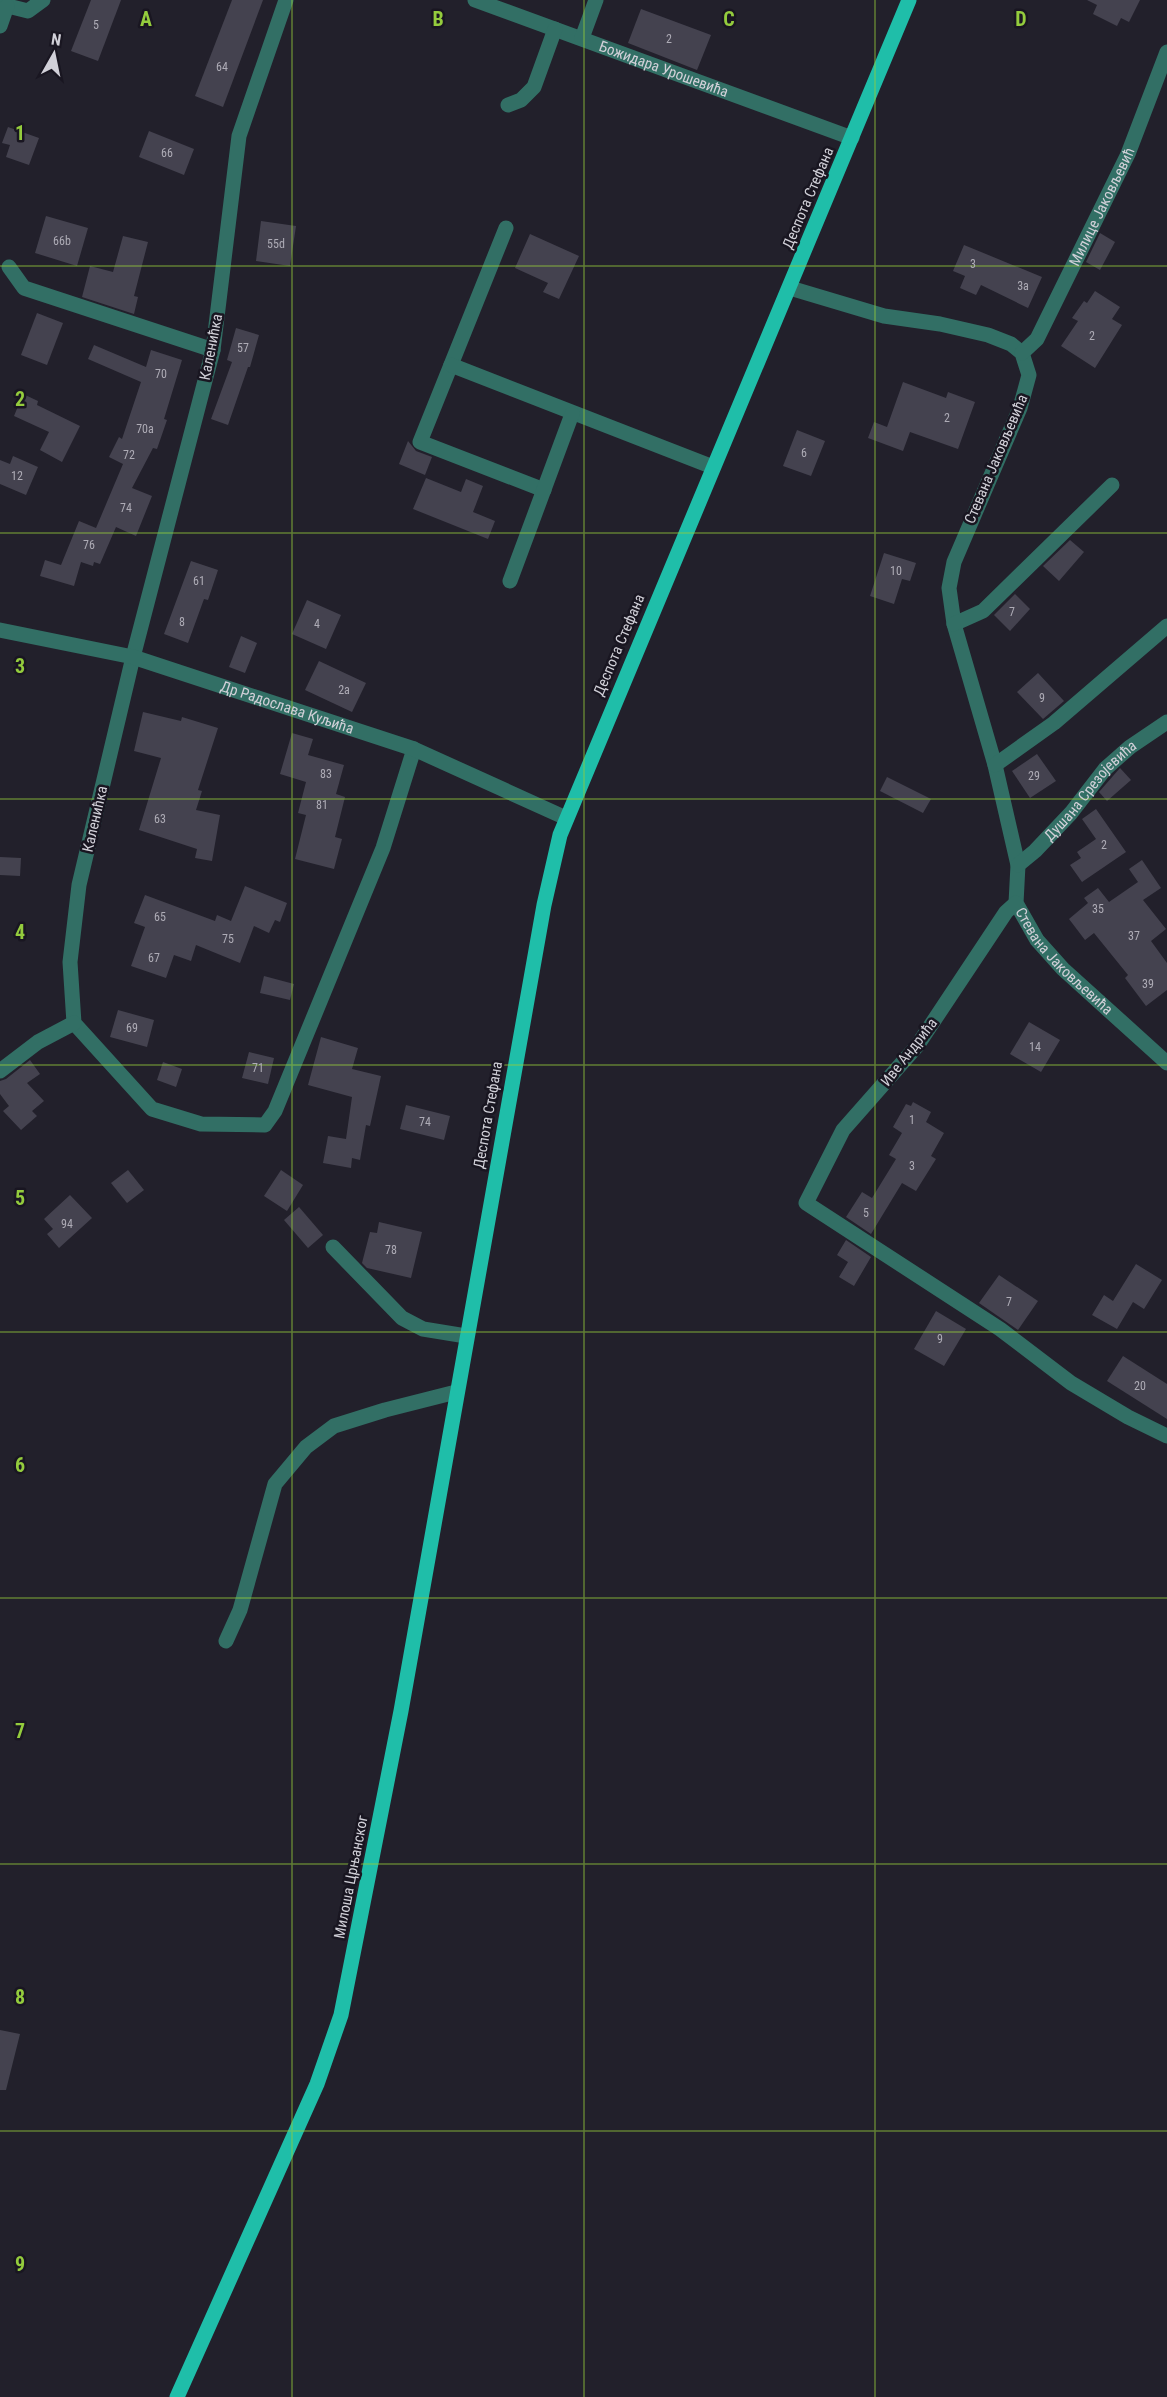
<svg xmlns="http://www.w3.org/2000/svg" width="1167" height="2397" viewBox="0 0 1167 2397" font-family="'Roboto Condensed',sans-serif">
  <rect width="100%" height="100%" fill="#22202b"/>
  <g fill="#44424f">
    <path d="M91 0H121L98 61 71 51Z"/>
    <path d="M232 0H263L223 107 195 96Z"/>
    <path d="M1087 0H1140L1129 22 1121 18 1117 26 1093 14 1097 5Z"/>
    <path d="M641 9 711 35 697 70 628 43Z"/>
    <path d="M8 127 39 138 29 165 6 157 10 145 2 143Z"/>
    <path d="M149 131 194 149 184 175 139 157Z"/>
    <path d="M46 216 88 228 77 266 35 253Z"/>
    <path d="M261 221 296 226 290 266 256 261Z"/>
    <path d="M1100 233 1115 242 1100 270 1086 262Z"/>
    <path d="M530 234 579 256 559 299 543 292 548 283 515 268Z"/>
    <path d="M123 236 148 242 134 296 138 297 134 314 82 297 90 266 113 272Z"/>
    <path d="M964 245 1042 277 1028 308 981 285 976 295 960 288 965 276 953 271Z"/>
    <path d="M1095 291 1120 307 1112 319 1122 325 1095 368 1061 346 1078 321 1072 318 1084 301 1087 303Z"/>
    <path d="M37 313 63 323 47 365 21 355Z"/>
    <path d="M236 328 259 335 250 367H248L228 425 211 419 232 362 227 360Z"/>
    <path d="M94 345 146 367 151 350 182 360 164 419 167 420 157 449 153 448 132 488 152 496 136 536 116 527 100 564 94 562 93 566 81 562 74 586 40 576 45 560 61 565 79 521 96 528 123 464 109 457 119 437 122 439 141 382 88 359Z"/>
    <path d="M903 382 946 398 948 392 975 402 958 449 910 432 903 451 868 438 874 422 887 427Z"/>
    <path d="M23 394 38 401 37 405 80 426 62 462 40 450 49 432 14 416Z"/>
    <path d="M797 430 825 441 811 476 783 466Z"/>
    <path d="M408 441 416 451 432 457 425 475 399 464Z"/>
    <path d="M13 456 38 467 26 495 0 484V460L10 464Z"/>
    <path d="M426 478 461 492 466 479 483 486 473 512 495 521 488 539 413 509Z"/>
    <path d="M1070 540 1084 552 1059 581 1043 566Z"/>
    <path d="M884 553 916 563 910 581 902 579 894 604 870 596Z"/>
    <path d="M191 561 218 570 208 600 204 599 188 643 164 634Z"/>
    <path d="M1015 594 1030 609 1010 631 994 615Z"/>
    <path d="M307 600 341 615 326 649 292 634Z"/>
    <path d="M241 636 257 643 245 673 229 667Z"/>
    <path d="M319 661 366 683 352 712 305 690Z"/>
    <path d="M1038 673 1064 701 1043 719 1017 692Z"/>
    <path d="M143 712 181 721 182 717 218 728 198 790 202 791 196 810 220 815 212 861 195 858 197 849 139 830 161 758 134 751Z"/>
    <path d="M292 733 313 739 308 755 344 765 336 794 345 797 335 837 342 839 334 869 295 859 306 815 298 813 306 782 280 774Z"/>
    <path d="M1037 754 1056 781 1030 798 1012 771Z"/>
    <path d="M1120 768 1131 780 1107 801 1099 792Z"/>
    <path d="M887 777 931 799 923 813 880 791Z"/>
    <path d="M1096 809 1126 852 1082 882 1070 865 1081 858 1077 852 1096 839 1082 819Z"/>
    <path d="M0 857 21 858 20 876 0 875Z"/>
    <path d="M1142 860 1161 888 1143 900 1166 929 1151 941 1167 963V990L1146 1006 1125 978 1128 975 1094 933 1085 940 1069 919 1088 903 1084 898 1098 888 1109 902 1138 882 1129 869Z"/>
    <path d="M245 886 287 903 280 922 275 920 269 933 254 926 240 963 196 945 191 961 174 955 166 978 131 966 145 927 134 923 145 895 215 921 217 915 231 921Z"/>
    <path d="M264 976 294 984 290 1000 260 993Z"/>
    <path d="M118 1010 154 1020 147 1047 110 1037Z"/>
    <path d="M1029 1022 1060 1040 1041 1072 1010 1054Z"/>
    <path d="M321 1037 358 1048 352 1069 381 1076 370 1126 366 1125 360 1160 352 1158 351 1168 323 1163 328 1136 346 1139 352 1097 308 1085Z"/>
    <path d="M249 1052 274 1058 268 1084 242 1078Z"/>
    <path d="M30 1060 40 1074 27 1083 44 1101 32 1111 37 1116 21 1130 3 1111 9 1106 0 1094V1081L6 1079Z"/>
    <path d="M163 1062 182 1069 176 1087 157 1080Z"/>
    <path d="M913 1102 931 1112 926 1122 944 1133 931 1156 936 1159 916 1191 902 1183 871 1234 846 1217 862 1192 872 1198 896 1159 889 1155 902 1133 893 1127 906 1104 911 1106Z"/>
    <path d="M406 1105 450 1116 444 1140 400 1129Z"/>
    <path d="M128 1170 144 1190 127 1203 111 1183Z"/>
    <path d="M281 1170 303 1185 287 1211 264 1196Z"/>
    <path d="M70 1195 92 1218 59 1248 47 1234 53 1229 44 1219Z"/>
    <path d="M299 1207 323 1235 308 1248 284 1220Z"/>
    <path d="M379 1222 422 1232 411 1278 367 1268 362 1263 370 1232 377 1233Z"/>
    <path d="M846 1240 871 1257 854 1286 839 1277 848 1262 837 1255Z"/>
    <path d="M1136 1264 1162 1280 1144 1309 1133 1302 1117 1329 1092 1315 1104 1295 1113 1301Z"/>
    <path d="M999 1275 1038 1301 1018 1330 979 1303Z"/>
    <path d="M936 1311 966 1329 944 1366 914 1349Z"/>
    <path d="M1123 1356 1167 1384V1419L1107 1381Z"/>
    <path d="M0 2030 20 2034 6 2090H0Z"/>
  </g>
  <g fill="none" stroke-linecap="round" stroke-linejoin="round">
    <g stroke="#326f65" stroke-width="15">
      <path d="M286 0 239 136 213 350 133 657 79 885 70 962 74 1023 152 1109 201 1124 265 1125 275 1111 383 848 414 749"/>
      <path id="s1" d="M475 0 852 138"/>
      <path d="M0 4 28 11 43 0"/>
      <path d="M0 26 7 6"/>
      <path d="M582 38 596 0"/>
      <path d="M508 105 521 100 534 87 555 29"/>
      <path d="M506 228 420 442 544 490"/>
      <path d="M9 267 24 288 213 350"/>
      <path id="s2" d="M790 288 884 316 940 324 988 335 1011 344 1022 353 1029 375 1020 408 954 562 949 588 954 624 995 765 1018 865 1016 903 1037 940 1063 969 1167 1063"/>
      <path id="s3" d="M1022 353 1037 339 1128 154 1167 52"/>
      <path d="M451 365 713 467"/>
      <path d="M510 581 572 414"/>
      <path d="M954 624 983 611 1112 485"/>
      <path id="s4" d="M0 630 133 657 414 749 566 818"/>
      <path d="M995 765 1054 723 1167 626"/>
      <path id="s5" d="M1018 865 1035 851 1071 813 1105 769 1130 747 1167 722"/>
      <path d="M1016 903 1006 912 917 1046 843 1130 806 1203 1000 1329 1071 1383 1128 1417 1167 1436"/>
      <path d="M0 1071 38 1042 74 1023"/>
      <path d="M333 1247 402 1318 423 1329 466 1336"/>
      <path d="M226 1641 240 1610 275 1484 306 1447 334 1426 385 1410 456 1392"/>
    </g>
    <path stroke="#1fbea9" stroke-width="15" d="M177 2397 317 2084 341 2015 401 1711 544 905 560 835 909 0"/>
  </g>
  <path fill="none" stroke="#94cc3d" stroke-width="1.5" stroke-opacity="0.55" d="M292 0V2397M584 0V2397M875 0V2397M0 266H1167M0 533H1167M0 799H1167M0 1065H1167M0 1332H1167M0 1598H1167M0 1864H1167M0 2131H1167"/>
  <g text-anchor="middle" stroke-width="5" stroke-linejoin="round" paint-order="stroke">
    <g font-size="12" fill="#aeacb6">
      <text x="96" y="29">5</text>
      <text x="669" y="43">2</text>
      <text x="222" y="71">64</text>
      <text x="167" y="157">66</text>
      <text x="62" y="245">66b</text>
      <text x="276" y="248">55d</text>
      <text x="973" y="268">3</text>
      <text x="1023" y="290">3a</text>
      <text x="1092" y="340">2</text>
      <text x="243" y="352">57</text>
      <text x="161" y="378">70</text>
      <text x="947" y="422">2</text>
      <text x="145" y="433">70a</text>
      <text x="804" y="457">6</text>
      <text x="129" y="459">72</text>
      <text x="17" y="480">12</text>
      <text x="126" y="512">74</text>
      <text x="89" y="549">76</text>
      <text x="896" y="575">10</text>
      <text x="199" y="585">61</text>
      <text x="1012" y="616">7</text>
      <text x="182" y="626">8</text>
      <text x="317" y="628">4</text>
      <text x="344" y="694">2a</text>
      <text x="1042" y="702">9</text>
      <text x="326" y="778">83</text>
      <text x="1034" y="780">29</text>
      <text x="322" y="809">81</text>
      <text x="160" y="823">63</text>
      <text x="1104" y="849">2</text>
      <text x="1098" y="913">35</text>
      <text x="160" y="921">65</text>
      <text x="1134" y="940">37</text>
      <text x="228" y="943">75</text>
      <text x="154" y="962">67</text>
      <text x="1148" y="988">39</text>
      <text x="132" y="1032">69</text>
      <text x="1035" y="1051">14</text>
      <text x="258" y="1072">71</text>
      <text x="912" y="1124">1</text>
      <text x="425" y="1126">74</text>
      <text x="912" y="1170">3</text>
      <text x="866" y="1217">5</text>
      <text x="67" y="1228">94</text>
      <text x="391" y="1254">78</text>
      <text x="1009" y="1306">7</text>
      <text x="940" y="1343">9</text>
      <text x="1140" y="1390">20</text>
    </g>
    <g font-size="15" fill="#d1d0d8" stroke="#191621">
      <text dy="5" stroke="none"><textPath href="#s1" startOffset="201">Божидара Урошевића</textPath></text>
      <text transform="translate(808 198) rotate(-67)" y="5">Деспота Стефана</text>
      <text dy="5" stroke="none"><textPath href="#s3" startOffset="168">Милице Јаковљевић</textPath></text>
      <text transform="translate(211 347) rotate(-79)" y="5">Каленићка</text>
      <text transform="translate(996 459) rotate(-67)" y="5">Стевана Јаковљевића</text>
      <text transform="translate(619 645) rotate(-67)" y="5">Деспота Стефана</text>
      <text dy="5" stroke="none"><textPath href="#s4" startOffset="298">Др Радослава Куљића</textPath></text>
      <text dy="5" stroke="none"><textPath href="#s5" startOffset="104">Душана Срезојевића</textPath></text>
      <text transform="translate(95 819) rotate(-77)" y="5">Каленићка</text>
      <text dy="5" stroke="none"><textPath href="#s2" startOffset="894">Стевана Јаковљевића</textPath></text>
      <text transform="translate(909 1052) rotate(-52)" y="5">Иве Андрића</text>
      <text transform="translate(488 1115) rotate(-80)" y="5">Деспота Стефана</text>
      <text transform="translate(351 1877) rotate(-79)" y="5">Милоша Црњанског</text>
    </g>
  </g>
  <g font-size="20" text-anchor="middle" font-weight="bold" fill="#94cc3d" stroke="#191621" stroke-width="5" stroke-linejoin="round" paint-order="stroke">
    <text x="146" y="26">A</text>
    <text x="438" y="26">B</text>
    <text x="729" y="26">C</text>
    <text x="1021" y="26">D</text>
    <text x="20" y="140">1</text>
    <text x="20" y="406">2</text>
    <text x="20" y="673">3</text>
    <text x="20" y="939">4</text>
    <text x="20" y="1205">5</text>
    <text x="20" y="1472">6</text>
    <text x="20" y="1738">7</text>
    <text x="20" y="2004">8</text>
    <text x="20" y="2271">9</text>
  </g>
  <g transform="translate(54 54) rotate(9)" stroke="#191621" stroke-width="4.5" paint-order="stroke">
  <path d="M0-4.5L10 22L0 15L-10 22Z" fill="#d1d0d8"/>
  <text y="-9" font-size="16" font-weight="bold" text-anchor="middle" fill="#d1d0d8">N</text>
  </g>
</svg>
